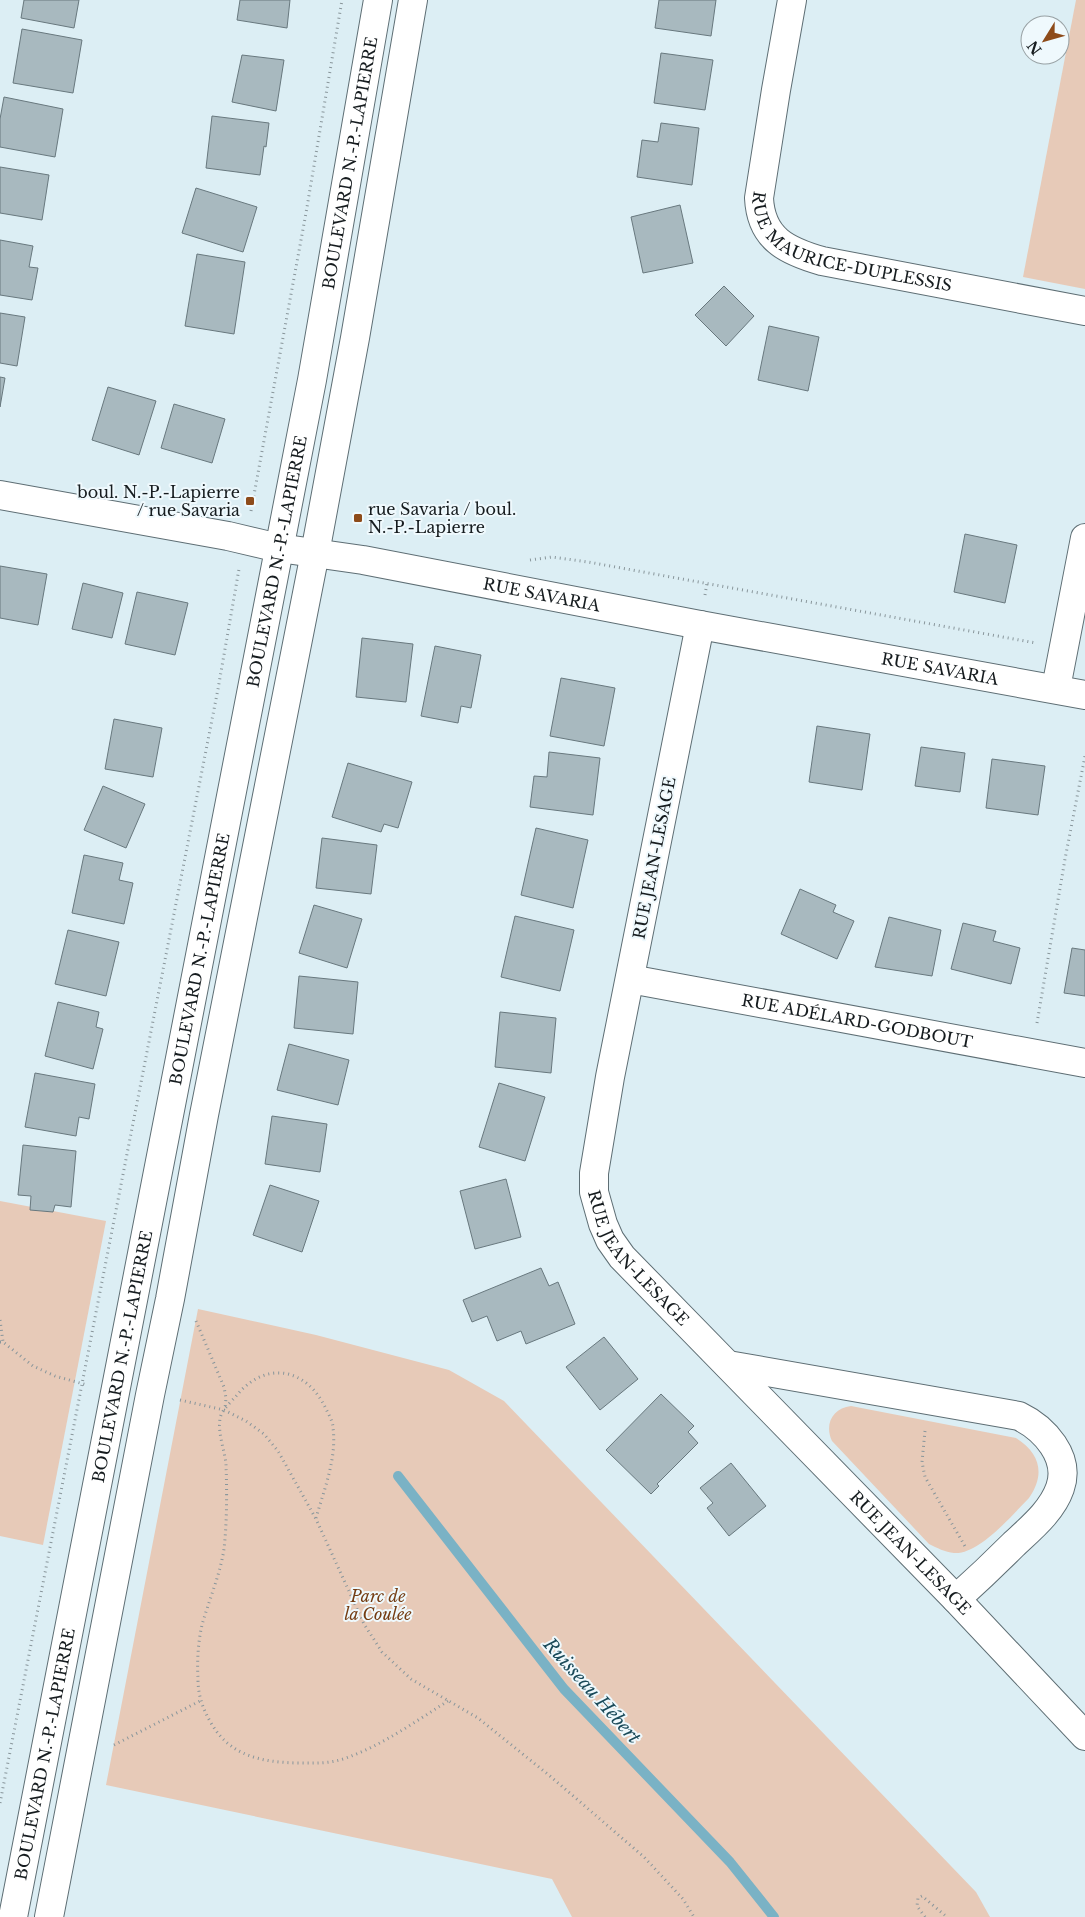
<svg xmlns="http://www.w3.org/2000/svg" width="1085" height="1917" viewBox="0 0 1085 1917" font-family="'Libre Baskerville',serif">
  <rect width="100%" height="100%" fill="#dceef4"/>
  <g fill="#e7cab8">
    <path d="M1076 0H1085V289L1023 277Z"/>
    <path d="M0 1201 106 1221 43 1545 0 1536Z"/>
    <path d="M198 1309 316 1335 449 1370 504 1401 976 1892 990 1917H572L552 1879 106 1785Z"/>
    <path d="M851 1406 1016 1438C1041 1454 1045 1475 1029 1498 1012 1515 979 1555 954 1553 945 1552 937 1548 929 1544L832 1441C824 1424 833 1408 851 1406Z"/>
  </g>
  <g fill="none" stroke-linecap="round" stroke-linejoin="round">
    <path stroke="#7ab2c5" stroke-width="10" d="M398 1476 564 1689 730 1862 774 1917"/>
  </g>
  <g fill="#a8b9bf" stroke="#68787e">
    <path d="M24 0H79L74 28 21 18Z"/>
    <path d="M240 0H290L287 28 237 20Z"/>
    <path d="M659 0H716L711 36 655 28Z"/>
    <path d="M22 29 82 40 73 93 13 83Z"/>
    <path d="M661 53 713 60 705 110 654 103Z"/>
    <path d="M242 55 284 60 276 111 232 102Z"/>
    <path d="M4 97 63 109 55 157 0 147V119Z"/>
    <path d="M212 116 269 123 266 147 264 146 260 175 206 168Z"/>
    <path d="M661 123 699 128 692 185 637 177 642 140 658 142Z"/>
    <path d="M0 167 49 175 42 220 0 213Z"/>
    <path d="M196 188 257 207 243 252 182 233Z"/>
    <path d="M680 205 693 263 643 273 631 217Z"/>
    <path d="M0 240 33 246 29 267 38 268 32 300 0 295Z"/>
    <path d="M197 254 245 262 234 334 185 326Z"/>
    <path d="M724 286 754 316 726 346 695 315Z"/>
    <path d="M0 313 25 317 17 366 0 363Z"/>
    <path d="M769 326 819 337 808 391 758 380Z"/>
    <path d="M0 377 5 378 0 407Z"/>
    <path d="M108 387 156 401 139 455 92 440Z"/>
    <path d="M174 404 225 419 212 463 161 448Z"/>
    <path d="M965 534 1017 545 1005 603 954 592Z"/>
    <path d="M0 566 47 574 38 625 0 618Z"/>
    <path d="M83 583 123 593 112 638 72 629Z"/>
    <path d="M137 592 188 603 175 655 125 644Z"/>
    <path d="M362 638 413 644 406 702 356 697Z"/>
    <path d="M435 646 481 655 471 708 461 706 458 723 421 716Z"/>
    <path d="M561 678 615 688 604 746 550 736Z"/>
    <path d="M114 719 162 728 153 777 105 769Z"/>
    <path d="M817 726 870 734 862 790 809 782Z"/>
    <path d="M921 747 965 753 960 792 915 786Z"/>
    <path d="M549 752 600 758 593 815 530 807 534 776 547 777Z"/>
    <path d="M992 759 1045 766 1038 815 986 808Z"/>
    <path d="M348 763 412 782 398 828 384 824 381 832 332 817Z"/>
    <path d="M103 786 145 804 126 848 84 830Z"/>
    <path d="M536 828 588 840 573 908 521 895Z"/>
    <path d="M322 838 377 845 371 894 316 888Z"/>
    <path d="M84 855 123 863 119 880 133 883 124 924 72 913Z"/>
    <path d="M800 889 836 905 833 912 854 921 837 959 781 934Z"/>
    <path d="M314 905 362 919 347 968 299 953Z"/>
    <path d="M515 916 574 930 560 991 501 977Z"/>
    <path d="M889 917 941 930 932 976 875 967Z"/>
    <path d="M963 923 996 931 993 941 1020 948 1011 984 951 969Z"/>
    <path d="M68 930 119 942 106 996 55 984Z"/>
    <path d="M1072 948 1085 950V996L1064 993Z"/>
    <path d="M299 976 358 982 353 1034 294 1028Z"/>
    <path d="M58 1002 99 1012 96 1027 103 1029 93 1069 45 1056Z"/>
    <path d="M500 1012 556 1018 551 1073 495 1067Z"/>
    <path d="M289 1044 349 1060 338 1105 277 1090Z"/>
    <path d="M35 1073 95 1084 89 1119 79 1117 76 1136 25 1127Z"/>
    <path d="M499 1083 545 1097 525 1161 479 1147Z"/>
    <path d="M272 1116 327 1124 320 1172 265 1164Z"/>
    <path d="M23 1145 76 1151 71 1207 55 1205 53 1212 30 1210 31 1196 18 1195Z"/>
    <path d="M506 1179 521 1237 475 1249 460 1191Z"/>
    <path d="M270 1185 319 1201 302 1252 253 1235Z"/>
    <path d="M541 1268 549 1286 558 1282 575 1324 526 1344 521 1331 497 1341 487 1316 472 1322 463 1300Z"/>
    <path d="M604 1337 638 1379 600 1410 566 1367Z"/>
    <path d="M661 1394 694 1426 688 1432 698 1443 657 1484 659 1486 651 1494 606 1450Z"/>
    <path d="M731 1463 766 1506 729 1536 707 1508 713 1503 700 1488Z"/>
  </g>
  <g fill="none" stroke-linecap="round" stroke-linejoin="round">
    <g stroke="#5e6e74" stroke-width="30">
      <g id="minor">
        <path id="s1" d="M792 0 776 90 759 198C761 239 787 251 822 261L1085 311"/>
        <path id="s2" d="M0 495 228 536 279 548 363 560 700 625 1085 695"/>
        <path id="s3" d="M700 625 610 1077 594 1173V1192L603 1224 610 1240 622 1257 956 1599 1085 1736"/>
        <path d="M1056 688 1085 538"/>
        <path id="s4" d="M630 979 1085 1063"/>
        <path d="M728 1365 1019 1416C1044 1428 1071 1457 1060 1488 1052 1511 1031 1528 1014 1544 995 1563 976 1581 956 1599"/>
      </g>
    </g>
    <g stroke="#5e6e74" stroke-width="30">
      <g id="tertiary">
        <path id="s5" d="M13 1917 312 380 378 0"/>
        <path d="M49 1917 150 1395 170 1299 204 1115 315 553 355 338 413 0"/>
      </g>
    </g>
    <g stroke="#89969b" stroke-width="3" stroke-dasharray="1 4" stroke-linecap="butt">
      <path d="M251 511 306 213 342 0"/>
      <path d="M530 560 552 557 588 562 1036 643"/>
      <path d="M705 595 707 583"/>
      <path d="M1037 1023 1065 859 1085 756"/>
      <path d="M0 1320 3 1342"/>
      <path d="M196 1321 224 1387 226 1398 225 1409"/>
      <path d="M0 1342H3L33 1366 55 1376 87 1385"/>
      <path d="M180 1400 224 1410 246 1421 264 1434 278 1451 316 1519 364 1624 382 1652 411 1679 478 1718 550 1776 644 1857 683 1899 694 1917"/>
      <path d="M925 1431 922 1462 925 1477 966 1548"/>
      <path d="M316 1518C324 1490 337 1458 333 1428 333 1422 329 1415 326 1409 307 1368 266 1360 237 1395 232 1401 224 1408 221 1415 216 1430 225 1450 226 1465 227 1492 227 1522 224 1549 220 1575 209 1600 202 1625 198 1642 197 1662 198 1679 198 1696 203 1709 211 1723 230 1756 261 1762 297 1763 314 1763 330 1764 346 1758 383 1745 416 1721 448 1701"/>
      <path d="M114 1745 200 1701"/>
      <path d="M0 1803 218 689 239 569"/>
      <path d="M925 1917 917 1906 918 1898 922 1896 947 1917"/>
    </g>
    <use href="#minor" stroke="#fff" stroke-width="28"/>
    <use href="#tertiary" stroke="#fff" stroke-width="28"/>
  </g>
  <g fill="#8d4b1a" stroke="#eff9fd" stroke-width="2">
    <rect x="245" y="496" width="10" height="10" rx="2.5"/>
    <rect x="353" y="513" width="10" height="10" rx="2.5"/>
  </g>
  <g text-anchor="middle" stroke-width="4" stroke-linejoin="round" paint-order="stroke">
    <g font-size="16" fill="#161c1f" stroke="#eff9fd">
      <text dy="6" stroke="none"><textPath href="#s5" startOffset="1786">BOULEVARD N.-P.-LAPIERRE</textPath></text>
      <text dy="6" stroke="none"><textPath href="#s1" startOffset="312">RUE MAURICE-DUPLESSIS</textPath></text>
      <text dy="6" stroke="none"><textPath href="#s5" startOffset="1381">BOULEVARD N.-P.-LAPIERRE</textPath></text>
      <text dy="6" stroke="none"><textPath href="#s2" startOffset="551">RUE SAVARIA</textPath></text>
      <text dy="6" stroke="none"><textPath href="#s2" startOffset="956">RUE SAVARIA</textPath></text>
      <text transform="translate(654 858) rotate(-79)" y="6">RUE JEAN-LESAGE</text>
      <text dy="6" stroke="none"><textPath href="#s5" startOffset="976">BOULEVARD N.-P.-LAPIERRE</textPath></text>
      <text dy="6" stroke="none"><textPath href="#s4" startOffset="231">RUE ADÉLARD-GODBOUT</textPath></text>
      <text dy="6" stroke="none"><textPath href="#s3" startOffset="658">RUE JEAN-LESAGE</textPath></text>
      <text dy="6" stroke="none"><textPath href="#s5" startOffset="571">BOULEVARD N.-P.-LAPIERRE</textPath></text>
      <text dy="6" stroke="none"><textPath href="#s3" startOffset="1062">RUE JEAN-LESAGE</textPath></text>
      <text dy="6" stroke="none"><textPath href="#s5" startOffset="166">BOULEVARD N.-P.-LAPIERRE</textPath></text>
    </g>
    <g font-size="16" fill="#161c1f" stroke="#eff9fd" text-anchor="end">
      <text x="240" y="498">boul. N.-P.-Lapierre<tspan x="240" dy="18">/ rue Savaria</tspan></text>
      <text x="368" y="515" text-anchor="start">rue Savaria / boul.<tspan x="368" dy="18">N.-P.-Lapierre</tspan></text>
    </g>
    <g font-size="16" font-style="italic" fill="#743c12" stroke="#eff9fd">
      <text x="378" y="1602">Parc de<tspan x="378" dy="18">la Coulée</tspan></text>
    </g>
    <g font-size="18" font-style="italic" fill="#1a4a59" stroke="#eff9fd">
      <text transform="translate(592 1691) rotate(48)" y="6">Ruisseau Hébert</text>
    </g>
  </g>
  <g transform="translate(1045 40) rotate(233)"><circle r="24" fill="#eff9fd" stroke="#98a1a4"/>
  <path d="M0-4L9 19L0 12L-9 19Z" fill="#8d4b1a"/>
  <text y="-8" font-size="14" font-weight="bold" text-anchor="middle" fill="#161c1f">N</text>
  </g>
</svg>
